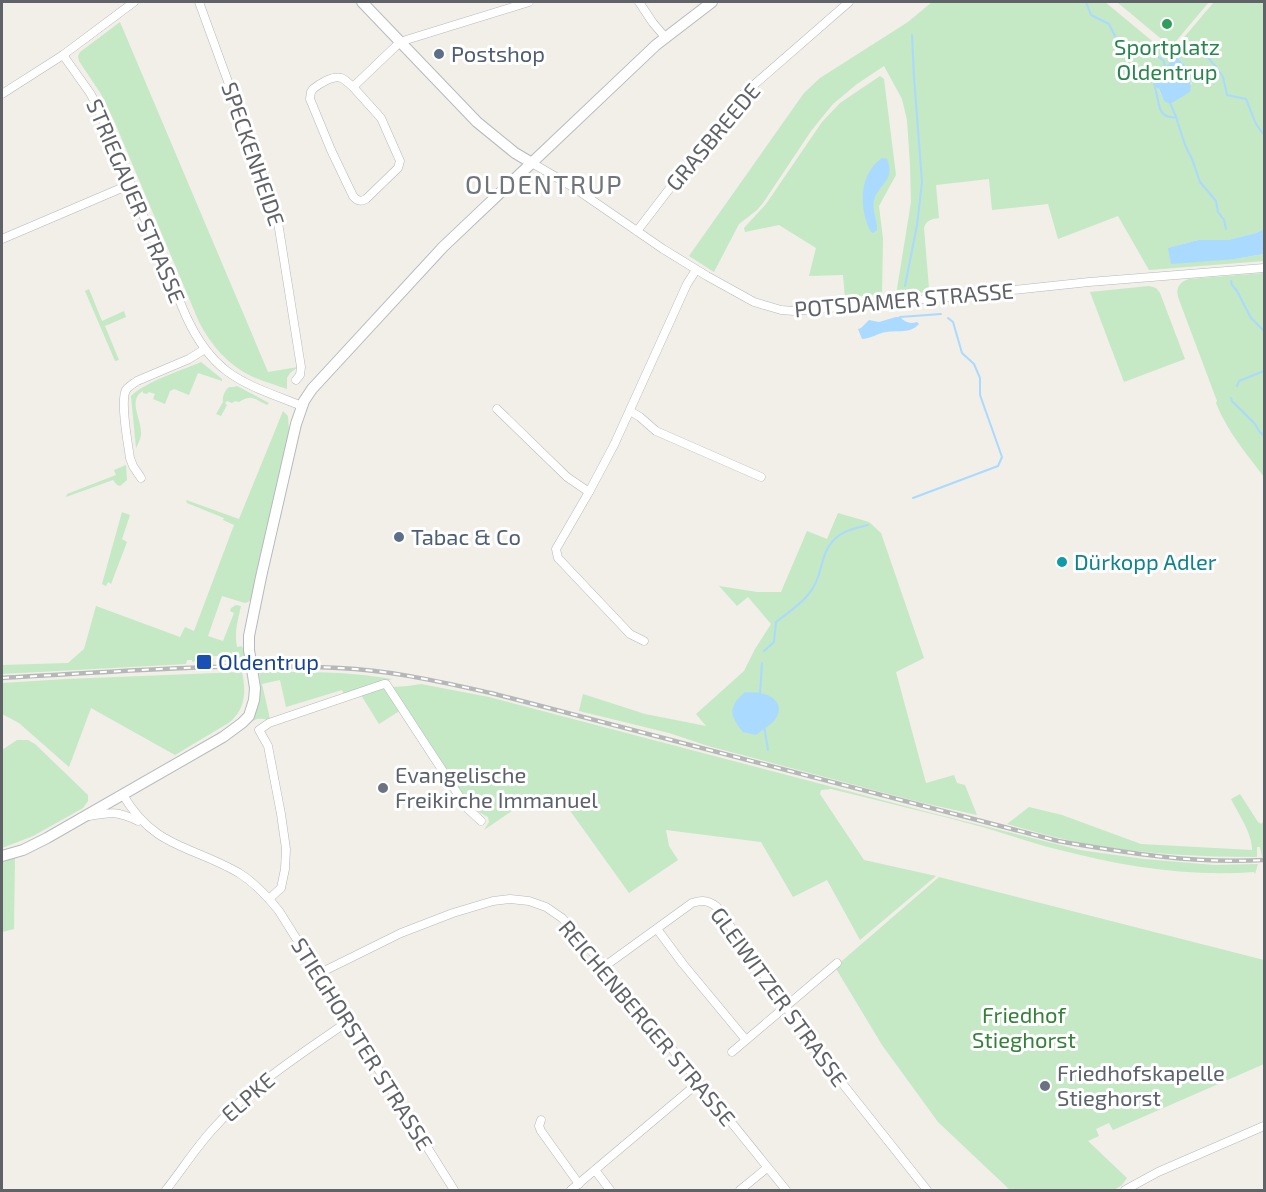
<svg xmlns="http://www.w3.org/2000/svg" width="1266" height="1192" viewBox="0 0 1266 1192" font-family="'Exo 2',sans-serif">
  <rect width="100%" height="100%" fill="#f1efe8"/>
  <g fill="#c5e8c5" fill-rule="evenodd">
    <path d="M932 2H1105L1169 55 1214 2H1264V229L1256 233 1228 240H1198L1169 248 1235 259 1264 254V261L1149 270 1118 216 1058 239 1048 204 992 210 989 179 936 185 939 218C932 219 926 220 924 228L929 288 926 292 896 295 911 202 910 165 907 120 902 99 884 66 857 84 833 104 811 131 763 203 757 210 739 224 714 272 689 256 804 93 820 78 908 22ZM1178 58 1182 62 1192 84 1164 101 1155 81 1165 68Z"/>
    <path d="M1117 2H1209L1171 47Z"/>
    <path d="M120 22 268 372 298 367 290 373 287 378V389C275 385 262 381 251 376 227 364 211 345 199 322L115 123 101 94 79 61 78 56 80 52Z"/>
    <path d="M880 76 884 79 896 175 879 206 883 239 882 294 845 298 843 275 809 276 816 248 779 225 745 232 744 228 766 204 822 122 840 103Z"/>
    <path d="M1264 273V477C1246 453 1227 431 1216 403L1217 401 1178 297C1176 288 1179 282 1189 279Z"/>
    <path d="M1149 286 1156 288 1160 293 1185 359 1124 382 1090 292Z"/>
    <path d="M89 289 102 321 124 311 126 317 105 326 119 360 115 361 85 291Z"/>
    <path d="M201 362 222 379V381L198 373 189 395 174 389 170 391 165 404 153 399 155 394 149 392 147 394 143 393V391C127 400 142 419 141 434 141 438 138 444 136 448L131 396C147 381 180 371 201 362Z"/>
    <path d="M237 386 269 403 267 405C254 399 252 394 239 402L235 401 232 403 227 401 225 403 227 405 221 416 216 414 223 402C222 397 225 389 230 387 232 387 235 387 237 386Z"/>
    <path d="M283 411 288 416 289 432 251 600 248 602 245 603 222 596 208 636 223 641 234 613 230 611 231 608 236 605 241 606C238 620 234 632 237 647L242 646 246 660 218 662 219 656H212L211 660H196L195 661 192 662V660H187L186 664 2 674V665L68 663 84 649 96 606 180 637 185 627 194 631 234 525 223 520 224 518 187 503 186 500 239 519Z"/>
    <path d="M126 465 127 480 120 486 117 485 113 480 66 497 67 494 116 475 114 470Z"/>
    <path d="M122 512 130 515 122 539 127 542 111 584 108 582 106 586 102 584Z"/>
    <path d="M838 513 869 522 881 533 924 658 896 672 926 783 954 775 957 783 965 785 977 815 919 802 708 746 669 733 579 711 583 694 645 714 706 726 696 714 744 671 755 649 771 624 748 597 737 606 719 586 757 592H781L807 531 827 539Z"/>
    <path d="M242 672C246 691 246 708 230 722L175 755 91 708 69 767 19 723 2 714V683L66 679Z"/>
    <path d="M259 672C303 672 348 671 392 679L344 695 342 690 286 707 280 680 262 684 270 719C263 721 260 715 250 723L259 701 260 689 261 687Z"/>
    <path d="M421 684 489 697 932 813 1080 850 1144 859 1214 865 1258 864 1255 874 1254 872C1188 877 1120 866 1056 849 1032 843 1009 835 986 828 935 814 883 802 831 789L821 790 820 794 864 860 936 876 860 940 827 880 793 897 761 842 666 830 669 846 678 860 629 893 561 798 528 800 484 830 489 822 488 817 475 810 467 802 393 687 408 686Z"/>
    <path d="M384 687 401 710 379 724 361 695Z"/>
    <path d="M17 740H28L35 744 88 795V801L83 808 33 836 2 848V750Z"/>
    <path d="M1240 794 1258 822 1261 824 1264 821V857H1262L1260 847H1257V857C1202 857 1146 854 1092 845 1063 840 1035 832 1007 824L1029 807 1062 815 1141 844 1252 850C1253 835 1238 813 1231 799Z"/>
    <path d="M15 856 14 929 2 932V860Z"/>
    <path d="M939 877 1264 960V1064L1113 1130 1109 1123 1096 1129 1099 1136 1088 1141 1127 1178 1122 1185 1114 1190H1010L938 1122 882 1045 835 967Z"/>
  </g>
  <g fill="#aadaff">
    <path d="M1178 58C1187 66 1193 80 1190 92L1170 104 1164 101 1159 89 1156 87 1155 82C1162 73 1167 62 1178 58Z"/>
    <path d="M882 158 887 159C895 179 882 182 875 197 871 206 876 218 877 226V230L873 233 871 232C859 209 858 175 882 158Z"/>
    <path d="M1264 229V254L1235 259 1171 264 1168 248 1198 240H1228L1256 233Z"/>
    <path d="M896 317H900C906 323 910 324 917 322L919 324C910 334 898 330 886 332 876 334 873 338 862 339L858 329 861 328 869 320 879 322Z"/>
    <path d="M745 692C749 693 755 692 759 693 777 695 786 709 772 723 767 727 761 731 756 735L743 732C729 715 728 707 745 692Z"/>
  </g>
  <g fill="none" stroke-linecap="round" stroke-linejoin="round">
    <g stroke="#aadaff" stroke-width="2">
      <path d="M1086 2 1091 15 1109 24 1119 44 1122 48 1127 50 1147 53 1157 56 1164 61 1165 68"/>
      <path d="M1196 52 1205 54 1216 67 1223 77 1227 95 1246 99 1256 124 1264 135"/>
      <path d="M1165 68 1154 83 1160 109C1163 116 1169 118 1176 117L1185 145 1192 159 1200 182 1216 201 1218 212 1224 220 1226 229"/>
      <path d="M1170 103 1176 117"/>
      <path d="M1231 281 1232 285 1237 291 1251 318 1264 331"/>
      <path d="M905 286 917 225 922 182 914 77 912 35"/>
      <path d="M900 317 941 314"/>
      <path d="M1237 386 1239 381 1264 371"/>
      <path d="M1231 398 1232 401 1255 424 1259 431 1264 436"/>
      <path d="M913 498 998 466 1002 457 980 395V378L974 364 962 353 953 322 948 318"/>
      <path d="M764 651 774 642 776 622C789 612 806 601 814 586 819 577 820 570 823 560 830 535 845 530 868 525"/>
      <path d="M760 694 762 663"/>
      <path d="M764 726 768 750"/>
    </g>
    <g stroke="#b5b8bc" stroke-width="9">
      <g id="street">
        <path d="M199 2 277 216 301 367 300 375 296 380"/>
        <path d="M639 2 653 23 665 37"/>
        <path d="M63 55 90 93 96 104 186 316C214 377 244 383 302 406"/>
        <path d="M353 87 381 118 400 161 398 168 366 199C361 202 357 201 353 196L331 150 310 99 311 92 313 89C319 84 333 75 341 78 345 79 349 84 353 87L397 45 406 40 529 2"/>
        <path d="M2 94 63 55 134 2"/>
        <path d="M532 163 573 187 663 249 707 276 754 302 781 310 794 311 841 307 948 297 1089 282 1264 268"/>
        <path d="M637 231 740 97 849 2"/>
        <path d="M2 239 131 184"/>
        <path d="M497 409 567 477 589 492"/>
        <path d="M630 411 640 417 656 431 761 477"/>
        <path d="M141 478 133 466 130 458C128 444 120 401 126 390 129 386 133 384 137 381L189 359 205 349"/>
        <path d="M644 641 630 634 558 558 556 549 589 492 614 445 687 284 696 270"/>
        <path d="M123 795C155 849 191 845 239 873 255 883 267 896 279 911L454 1190"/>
        <path d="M89 816C111 812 118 811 138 821"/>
        <path d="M269 899 281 888 285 869 286 849 281 814 268 746 259 730 269 723 384 684H386L467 808 481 821"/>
        <path d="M657 929 683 964 746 1040"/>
        <path d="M605 966 692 903C702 900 708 900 717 907L815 1049 927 1190"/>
        <path d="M318 974 401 933 453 913 493 901 510 899 529 901 546 907 562 918 605 966 786 1190"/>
        <path d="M732 1052 837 963"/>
        <path d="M541 1120 539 1126 541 1131 579 1184"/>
        <path d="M595 1170 610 1190"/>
        <path d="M166 1190C182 1170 196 1147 214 1128 252 1085 301 1054 347 1022"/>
        <path d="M571 1190 698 1083"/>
        <path d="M740 1190 767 1168"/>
        <path d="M1125 1190 1158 1172 1264 1126"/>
      </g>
    </g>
    <g stroke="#b6babf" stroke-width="12">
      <g id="secondary">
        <path d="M362 2 477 122 515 153 532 163"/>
        <path d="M2 856 23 850 47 838 223 737 242 723 249 716 254 700 255 688 249 650V636L261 577 296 424 304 401 312 389 443 247 656 45 712 2"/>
      </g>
    </g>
    <use href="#street" stroke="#fff" stroke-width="8"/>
    <use href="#secondary" stroke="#fff" stroke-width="10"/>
    <g stroke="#b6b7b8" stroke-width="4.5">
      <path id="rail" d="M2 678C114 672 226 662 339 668 390 670 441 682 491 693L1058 841C1126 853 1195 864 1264 860"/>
    </g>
    <use href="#rail" stroke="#fff" stroke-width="2" stroke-dasharray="7" stroke-linecap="butt"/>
  </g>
  <circle fill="#2e9e5b" stroke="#fff" stroke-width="2" cx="1167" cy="24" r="6"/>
  <g fill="#5c6f8a" stroke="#fff" stroke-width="2">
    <circle cx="439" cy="54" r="6"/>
    <circle cx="399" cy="537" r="6"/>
  </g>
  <circle fill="#0f9aa8" stroke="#fff" stroke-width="2" cx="1062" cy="562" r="6"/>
  <rect fill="#1a4fb4" stroke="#fff" stroke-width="2" x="196" y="654" width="16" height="16" rx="3"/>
  <g fill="#6b7280" stroke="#fff" stroke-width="2">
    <circle cx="383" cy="788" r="6"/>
    <circle cx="1045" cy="1086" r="6"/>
  </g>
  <g text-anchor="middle" stroke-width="6" stroke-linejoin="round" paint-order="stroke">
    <g font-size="22" fill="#27864d" stroke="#fff">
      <text x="1167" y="55">Sportplatz<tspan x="1167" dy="25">Oldentrup</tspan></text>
    </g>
    <g font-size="22" fill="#4e5e75" stroke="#fff" text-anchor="start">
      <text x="451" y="62">Postshop</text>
      <text x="411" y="545">Tabac &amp; Co</text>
    </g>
    <g font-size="22" fill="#5f6368" stroke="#fff">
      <text transform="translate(713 137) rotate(-50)" y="8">GRASBREEDE</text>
      <text transform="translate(253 154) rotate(71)" y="8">SPECKENHEIDE</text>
      <text transform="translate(136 201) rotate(67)" y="8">STRIEGAUER STRASSE</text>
      <text transform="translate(904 300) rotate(-5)" y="8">POTSDAMER STRASSE</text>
      <text transform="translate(779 997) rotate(54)" y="8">GLEIWITZER STRASSE</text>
      <text transform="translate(647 1023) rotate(50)" y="8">REICHENBERGER STRASSE</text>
      <text transform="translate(362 1044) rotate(58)" y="8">STIEGHORSTER STRASSE</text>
      <text transform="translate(248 1097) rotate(-41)" y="8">ELPKE</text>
    </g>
    <g font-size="22" fill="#0d838f" stroke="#fff" text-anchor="start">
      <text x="1074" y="570">Dürkopp Adler</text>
    </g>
    <g font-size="22" fill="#164399" stroke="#fff" text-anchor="start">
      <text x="218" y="670">Oldentrup</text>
    </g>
    <g font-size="22" fill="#5b616d" stroke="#fff" text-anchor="start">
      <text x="395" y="783">Evangelische<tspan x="395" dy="25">Freikirche Immanuel</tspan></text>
      <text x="1057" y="1081">Friedhofskapelle<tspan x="1057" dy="25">Stieghorst</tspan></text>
    </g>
    <g font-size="22" fill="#348238" stroke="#fff">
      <text x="1024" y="1023">Friedhof<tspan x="1024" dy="25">Stieghorst</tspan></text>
    </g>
    <g font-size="26" letter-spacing="1.5" fill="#70757a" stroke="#fff">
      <text x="544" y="194">OLDENTRUP</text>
    </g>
  </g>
  <rect width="1266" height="1192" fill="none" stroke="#5f6368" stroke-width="6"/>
</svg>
